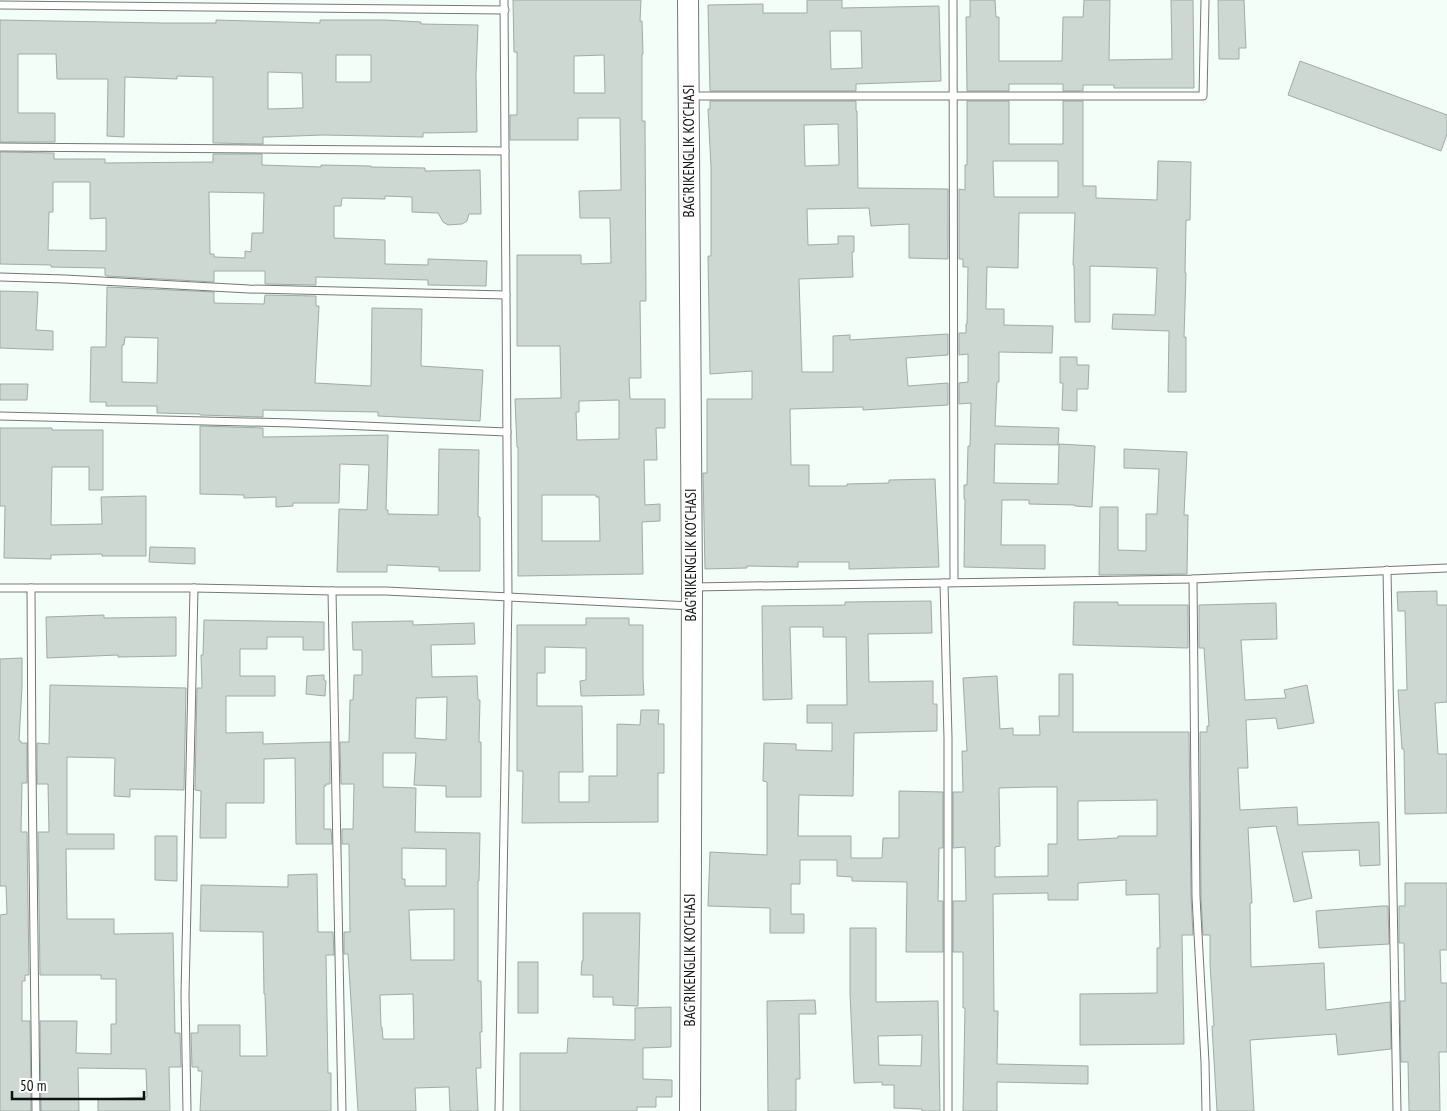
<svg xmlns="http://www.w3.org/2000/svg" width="1447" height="1111" viewBox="0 0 1447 1111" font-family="'PT Sans Narrow',sans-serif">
  <rect width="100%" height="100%" fill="#f4fef9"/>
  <g fill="#ced8d3" stroke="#a0aaa6" fill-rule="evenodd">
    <path d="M513 0H641L640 21H642L643 54H642V121H645L646 301H640L641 378H629L630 399H665V428H656L657 460H644L645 505 660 504V521L642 522 643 574 518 576V447H517L515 399 561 398 560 346H517V255H581V264L611 263 610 218H580L579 191 621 190 620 118H578V140H510V115H517V52H514ZM604 55 605 93H574V56ZM619 400V439L577 440 576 412H579V401ZM542 495H596V497H599L600 541H542Z"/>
    <path d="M807 0H842V8L939 6 941 81 856 84V91H710L708 5 763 4V13H807ZM830 31H861L862 68 831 69Z"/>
    <path d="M970 0H995L996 17H999V61H1062L1063 17H1083L1084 0H1110L1109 60 1172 59 1171 0H1193L1194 88H1114V85H1083V91H1063V84H1009V91H967L966 17H970Z"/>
    <path d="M1218 0H1244L1246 48H1239V59H1219Z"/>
    <path d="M0 20 162 23H216V20L320 23V20H384L421 22V24L478 25 476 75 477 132 423 133V137L323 135 268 137H263V144L213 143V77L177 76V79L125 77 124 137 107 136 108 79H57L56 54H18V113H55V142H0ZM336 55H371V82H336ZM268 72 302 73 303 108 268 109Z"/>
    <path d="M1300 61 1447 115V134L1441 151 1288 95Z"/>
    <path d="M710 101H856V111H857L858 188 948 189V259L909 258V224L871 226 869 208 807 209 808 245 838 244V236H854V252H852L853 277 799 279 802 372H833V336L850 335V340L948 334V355L906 358 908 386 948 383V405L863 410V407L790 409 791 465H809V486H847V484L889 483V480L935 479 939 567 849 569V562H798V567L747 566V568L705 569 703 473H707V399H752V371L710 374 708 256H711V167L708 109H710ZM838 124 839 165 805 166 804 125Z"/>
    <path d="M967 101H1009V144H1063V101H1083V186H1096V198L1157 200 1158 161 1191 162 1190 220H1186L1185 273H1186L1184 337H1186V392H1168L1169 331 1112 329 1113 314 1155 315 1157 268 1090 266V322H1075L1074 265H1073L1075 213H1019L1018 268 987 267 986 309H1004V325L1053 326 1052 353 999 352V382H997L995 426 1059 428 1058 445 995 444 994 483 1058 484 1059 444 1095 446 1092 507 1075 506V505L1029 504V500H1002L1001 545H1045V569L964 567 965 499H964V485H967L968 446H970L971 403 959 404V383L968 382V354L959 355V333H966V324H967L968 267H963V259H959V189L965 190V165H967ZM993 161H1058V197H994Z"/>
    <path d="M0 152 54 153V159H105V163L213 162V154H262V165L321 167V165L371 166V167L425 168V171L480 170 481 214H469L467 221 462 224 448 225 443 222 438 213 412 212V197L385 196V199L342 198 341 206H334V238L385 240V264L428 265V259L487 261 486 286 428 285V280L316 277V285L265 284V271H214V282L107 276 105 275V268L51 267V265L0 264ZM53 182H90V219L106 218V251L48 250 49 212H53ZM209 192 264 193 263 233H252L251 252 245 251V258L214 257V254H210Z"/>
    <path d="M107 287 214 292V303L264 304 265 295 316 296V306H319L315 383 371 386 372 308 422 309 421 366 483 370 480 421 378 416V412L263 410V417L200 415V414L157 413V406H106V402H90L91 347H106ZM125 337 158 338 157 383 122 382V345H124Z"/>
    <path d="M0 291 38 292 36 330 53 331V350L0 348Z"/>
    <path d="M1060 357H1077V365H1089L1088 389H1077V411L1062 410 1063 383H1060Z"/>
    <path d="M0 384H28L27 400H0Z"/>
    <path d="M200 426 263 428V437L388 435 386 510H388V514L438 515 439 449 479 450 478 517H480V571H439V567L387 565V572H337L339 509 367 510 369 465 340 464 339 503H293V506L276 507V497L244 498V495L200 494Z"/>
    <path d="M0 428H52V430H103V490H89V467H52L51 525 102 524 101 497 146 496V556H102V554L51 555V559L4 558 5 506H0Z"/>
    <path d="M1124 449 1187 452 1184 515H1188L1187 574 1099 575 1100 507H1118V550L1146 551V514H1157L1159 469 1124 468Z"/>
    <path d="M150 547 195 548V564L149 562Z"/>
    <path d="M1437 591V605H1447V702L1435 703 1438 754H1447V813L1405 814 1404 749H1402L1398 690H1407L1405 611H1398L1397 592Z"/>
    <path d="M931 601 932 633 868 634 869 682 933 681V704H937V731L854 733 853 796 799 795 798 836H851V858H882L883 838H899V791L943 792V848H939L938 901H943V952H906L907 882 852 881V877L837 876V860H800V884H791V914H804V933H770V908L708 906 710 852 767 855V782L763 781 764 743 796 744V750L832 751V723H807V705H847L846 637H823V627H790L792 699 763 700 762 606 845 605V602Z"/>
    <path d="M1074 602H1118V605H1188V648L1073 645Z"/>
    <path d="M1276 603 1277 639 1241 640 1245 700 1286 698 1284 690 1307 685 1314 723 1278 729 1276 718 1246 720 1248 768H1238L1240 810 1297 807 1298 825 1379 822 1380 865 1360 866 1359 850 1302 852 1312 898 1294 902 1276 826 1248 828 1252 903H1250L1251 967 1324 963 1326 1010 1390 1002 1391 1049 1338 1055 1336 1034 1250 1040 1254 1111H1217L1212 1026H1214L1210 964V935H1203L1201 897 1200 732H1207V726H1209L1204 648H1199V605Z"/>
    <path d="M104 615V618L176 617V656L118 657V655L47 658 46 617Z"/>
    <path d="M586 618H629V625H643V679L644 695 581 696 580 681 586 680V648L545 647V673H537V706H582L583 772H559V802H589V776H617V724L640 725 641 710H659L658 724H664V773H658V822L522 823 523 771H517V625H586Z"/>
    <path d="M204 620 324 622V650H303V637H267V649H240V676H275V696H226V733L263 732V744L330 742V784H326V786H324V829H331L332 844H296L295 758 264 759V803H226V838H200L201 791 195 790 197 688H202L201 655H203Z"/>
    <path d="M413 621V625L474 623 475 644 431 645 432 677 477 676 478 700H480L479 742H481V797H446V786L414 785 416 753H383V787L416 788 415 832 480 833 479 881H478V981H481L482 1032H480L481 1068H476L478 1111H450L449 1087 415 1088 416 1111H358L348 954H344V932H350L349 844H342V829H353L354 784H341L340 742H349L350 700H353L354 675H362V650H353L352 622ZM447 697 446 740 415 738 416 698ZM402 848 446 849V886H405V879H402ZM454 909V960H411L409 910ZM413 994 414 1039H383L382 1027H381L380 995Z"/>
    <path d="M22 658V687L19 741H21V743H27V783H22L21 832H27L29 975H25V981H22V1021H30L31 1111H0V915L7 914 6 886H0V659Z"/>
    <path d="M1059 674H1073V732H1189L1191 897 1193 935H1182L1184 1044 1080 1045V994L1157 993V948H1160L1159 894 1126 895V880L1078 883V900H1048V893L993 894 994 1011H998L997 1064 1088 1066V1084L997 1082V1111H963L965 1008H963V952H953V901H966L965 847 953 848V792H963L962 751H967L963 678 997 676 1000 729 1013 728V735H1040L1039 716H1059ZM1035 787H1057V844H1048V876L995 877V847L1000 846 999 788ZM1157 800V836H1118V838L1078 840V801Z"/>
    <path d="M324 675V680L326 681 325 696 306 694 307 676Z"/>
    <path d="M50 685 186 688 184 790 130 789V797L114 796 115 758 67 757V834H114V849H66L67 919H114V934L173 933 175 1033H180L181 1067H169L170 1111H98V1099L147 1097 146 1069 78 1068 79 1111H41L40 1021H77L76 1053 111 1054V1024H116V979H101V975H40L38 832H49L48 784H37V743L49 744Z"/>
    <path d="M155 836H177V881L155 880Z"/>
    <path d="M317 874 318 932H333L334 955H326L328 1073H331V1111H200L202 1071H198V1067H192L191 1033H198V1025H240V1056H267L265 994H264L263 932 200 931 201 885 288 887V875Z"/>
    <path d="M1405 883H1447V950H1440L1441 983H1447V1052H1439L1440 1111H1409L1408 1062H1401L1400 1001H1405L1404 943H1399V906H1405Z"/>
    <path d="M1382 906H1388L1389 944 1319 948 1316 911Z"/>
    <path d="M583 913H640L638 1006 613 1005V997H593V975H581L582 961H583Z"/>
    <path d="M850 928H876V1002L938 1001 940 1111H922V1109L894 1108V1085H882V1082L854 1083 850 993ZM922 1035 921 1066 879 1065 878 1036Z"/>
    <rect x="518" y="962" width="20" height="51"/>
    <path d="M815 1000 816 1014H799L800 1079H796V1111H768L767 1001Z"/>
    <path d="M671 1007V1047L643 1048V1079L672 1080V1097H656V1107H637V1111H520V1053H567L568 1038 635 1040V1008Z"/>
  </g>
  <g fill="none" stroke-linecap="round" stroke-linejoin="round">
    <g stroke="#717a76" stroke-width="9">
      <g id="lane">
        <path d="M953 0 954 582"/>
        <path d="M0 5 505 10"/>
        <path d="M691 96H1203L1205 0"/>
        <path d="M0 147 505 151"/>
        <path d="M0 277 65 279 249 289 506 295"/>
        <path d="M0 416 292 423 507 432"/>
        <path d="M1387 570 1397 1111"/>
        <path d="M1193 579 1196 897 1205 1062 1206 1111"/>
        <path d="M944 583 948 738V1111"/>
        <path d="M693 587 1193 579 1447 568"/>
        <path d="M0 588H194L332 591H386L691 606"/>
        <path d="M31 588 32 769 36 1111"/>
        <path d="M332 591 342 1111"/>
        <path d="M187 1111 185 995 194 588"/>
        <path d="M499 1111 508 597 504 0"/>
      </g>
    </g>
    <g stroke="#717a76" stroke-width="22">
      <path id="secondary" d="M688 0 692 587 690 1111"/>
    </g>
    <use href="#lane" stroke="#fff" stroke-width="7"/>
    <use href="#secondary" stroke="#fff" stroke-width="20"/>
  </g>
  <g text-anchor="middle" stroke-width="4" stroke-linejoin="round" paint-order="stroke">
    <g font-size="15" fill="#0e1210" stroke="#fff">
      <text transform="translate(689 151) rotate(-90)" y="5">BAG'RIKENGLIK KO'CHASI</text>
      <text transform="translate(691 555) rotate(-90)" y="5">BAG'RIKENGLIK KO'CHASI</text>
      <text transform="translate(690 960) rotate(-90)" y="5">BAG'RIKENGLIK KO'CHASI</text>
    </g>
  </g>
  <path d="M12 1091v8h132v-8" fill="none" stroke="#0e1210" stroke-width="2.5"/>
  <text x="20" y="1091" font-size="15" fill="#0e1210" stroke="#ffffff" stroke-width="4" paint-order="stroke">50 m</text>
</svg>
